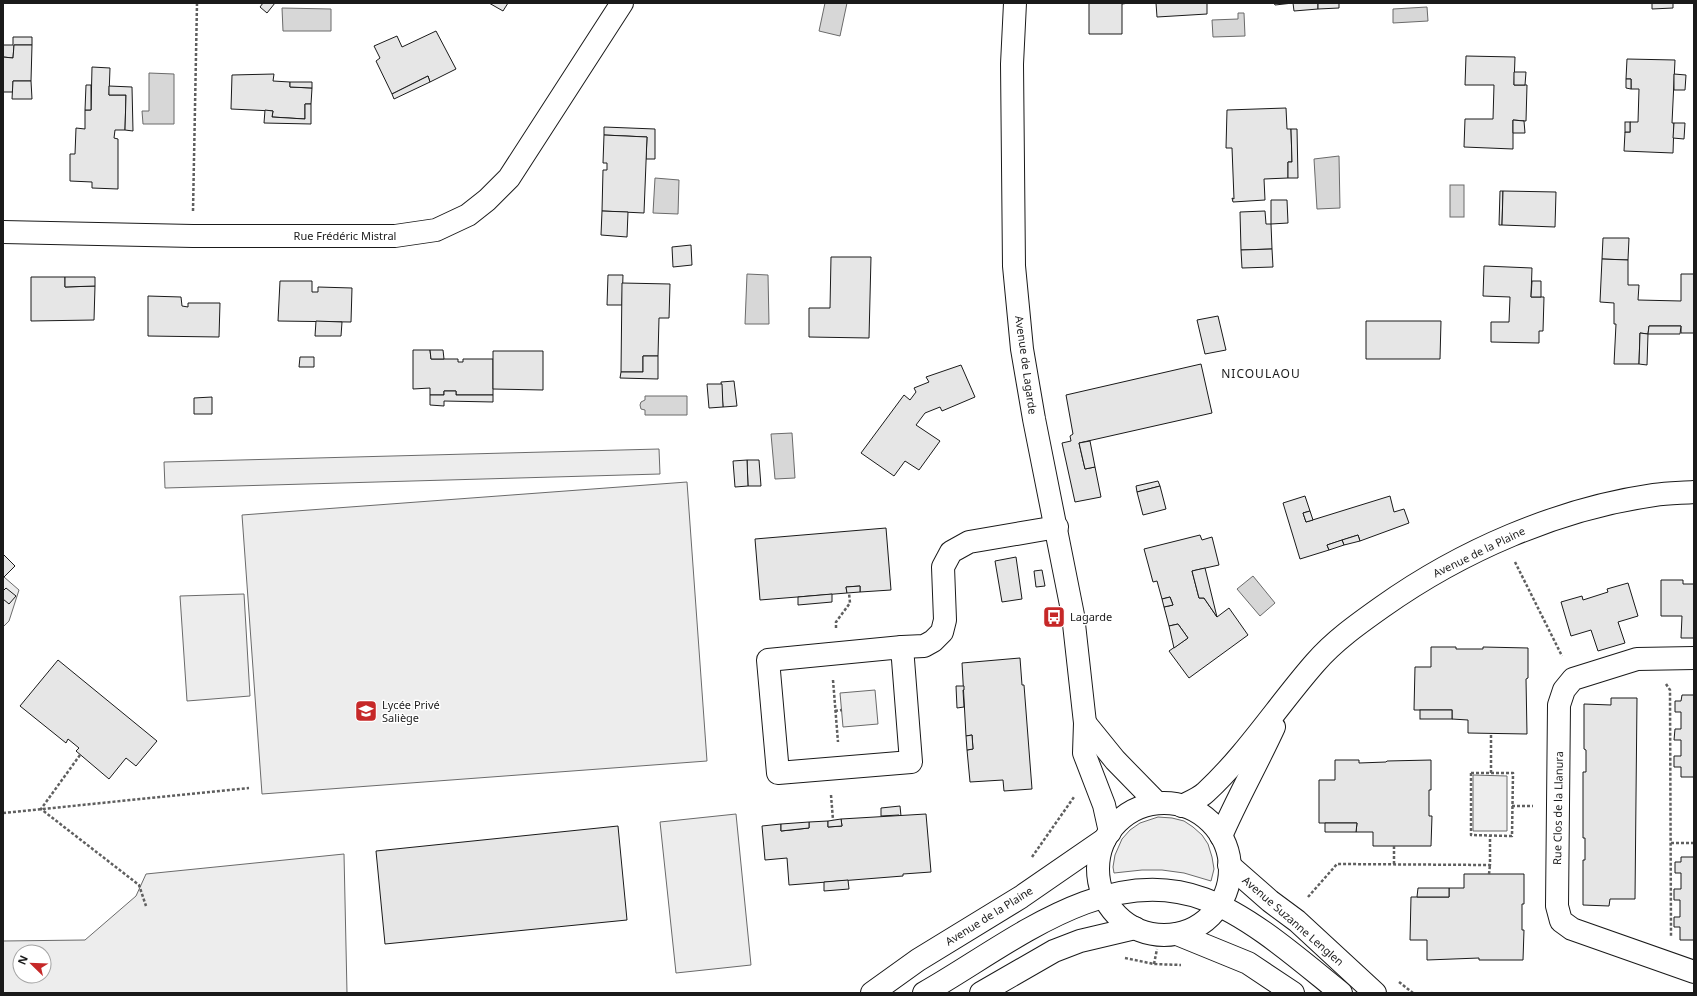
<svg xmlns="http://www.w3.org/2000/svg" width="1697" height="996" viewBox="0 0 1697 996" font-family="'Noto Sans',sans-serif">
  <rect width="100%" height="100%" fill="#fff"/>
  <g fill="#ededed" stroke="#6a6a6a" fill-rule="evenodd">
    <path d="M659 449 660 474 165 488 164 462Z"/>
    <path d="M687 482 707 761 262 794 242 515Z"/>
    <path d="M4 577 19 590 9 621 3 627V578Z"/>
    <path d="M244 594 250 696 187 701 180 596Z"/>
    <path d="M875 690 878 724 843 727 840 693Z"/>
    <path d="M1473 775 1507 776V831H1473Z"/>
    <path d="M736 814 751 965 676 973 660 822Z"/>
    <path d="M1158 817 1172 818 1184 821 1193 827 1202 835 1208 844 1212 857 1214 869 1211 881 1184 873 1162 870H1142L1114 873 1113 867 1115 855 1122 839 1130 830 1140 823Z"/>
    <path d="M344 854 347 993H3V941L85 940 136 896 146 874ZM20 952H44V976H20Z"/>
  </g>
  <g fill="#d7d7d7" stroke="#6a6a6a">
    <path d="M825 3H847L840 36 819 31Z"/>
    <path d="M1427 7 1428 21 1393 23V9Z"/>
    <path d="M282 8 331 9V31H283Z"/>
    <path d="M1238 13H1244L1245 36 1213 37 1212 20 1238 19Z"/>
    <path d="M149 73 174 74V124H143L142 111H149Z"/>
    <path d="M1339 156 1340 208 1317 209 1314 159Z"/>
    <path d="M655 178 679 180 678 214 653 213Z"/>
    <rect x="1450" y="185" width="14" height="32"/>
    <path d="M747 274 768 275 769 324H745Z"/>
    <path d="M645 396H687V415H645V410L641 409 640 405 641 402 645 400Z"/>
    <path d="M792 433 795 478 775 479 771 434Z"/>
    <path d="M1253 576 1275 603 1260 616 1237 589Z"/>
  </g>
  <g fill="#e6e6e6" stroke="#1a1a1a">
    <path d="M263 3H275L267 13 260 7Z"/>
    <path d="M489 3H508L503 11Z"/>
    <path d="M1089 3H1129L1122 4V34H1089Z"/>
    <path d="M1156 3H1207V14L1157 17Z"/>
    <path d="M1274 3H1318V9L1294 11 1293 3 1275 5Z"/>
    <path d="M1318 3H1339V8L1318 9Z"/>
    <path d="M1652 3H1673V8L1652 9Z"/>
    <path d="M436 31 456 69 430 82 428 76 392 94 376 61 380 58 374 46 397 36 402 47Z"/>
    <path d="M13 37H32V45H14L13 58 3 57V45H13Z"/>
    <path d="M14 45H32L31 81H13V92H3V57L13 58Z"/>
    <path d="M1466 56 1515 57 1514 85H1527L1526 121 1513 120V149L1464 147 1465 119H1493L1494 85H1465Z"/>
    <path d="M1627 59 1675 60 1672 123H1674L1673 153 1624 151 1625 132H1630V122H1638L1639 89H1631V79H1626Z"/>
    <path d="M92 67 110 68 109 95H126L125 130H115L114 138 118 139V189L92 188V182L70 181V154H75L76 128 85 129V110H91Z"/>
    <path d="M1514 72H1526L1525 85H1514Z"/>
    <path d="M274 74 273 81 290 82V87L312 88 311 104H305V119L272 117 273 111 231 109 232 75Z"/>
    <path d="M1674 74 1686 75 1685 90H1674Z"/>
    <path d="M428 76 430 82 394 99 392 94Z"/>
    <path d="M1626 79H1631V89L1626 88Z"/>
    <path d="M13 81H31L32 99H12Z"/>
    <path d="M290 82H312V88L290 87Z"/>
    <path d="M86 85H91V110H85Z"/>
    <path d="M109 86 132 87 133 131 125 130 126 95H109Z"/>
    <path d="M305 104H311V124L264 123 265 110 273 111 272 117 305 119Z"/>
    <path d="M1286 108 1287 129H1291L1292 162H1288V178L1264 179 1265 200 1233 202 1232 198 1234 199 1232 148H1226L1227 110Z"/>
    <path d="M1513 120 1524 121 1525 133H1513Z"/>
    <rect x="1625" y="122" width="5" height="10"/>
    <path d="M1674 123H1685L1684 139 1673 138Z"/>
    <path d="M604 127 655 129V159H646L647 137 604 135Z"/>
    <path d="M1291 129H1297L1298 178H1288V162H1292Z"/>
    <path d="M604 135 647 137 644 213 602 211 603 170H607V163H603Z"/>
    <path d="M1500 191H1503L1502 225H1499Z"/>
    <path d="M1503 191 1556 192 1555 227 1502 225Z"/>
    <path d="M1271 200H1287L1288 223 1271 224Z"/>
    <path d="M602 211 628 212 627 237 601 235Z"/>
    <path d="M1265 211 1266 224H1271L1272 249 1241 250 1240 212Z"/>
    <path d="M1603 238H1629L1628 260 1602 259Z"/>
    <path d="M691 245 692 265 673 267 672 247Z"/>
    <path d="M1272 249 1273 267 1242 268 1241 250Z"/>
    <path d="M831 257H871L869 338 809 337V308H830Z"/>
    <path d="M1602 259 1628 260V285H1639L1638 300 1681 301V274H1694V333H1681V326H1649L1648 334 1640 333 1639 364H1614L1616 324H1614V303L1600 302Z"/>
    <path d="M1484 266 1532 268 1531 297H1544L1543 331H1539V343L1491 342V322H1509L1510 297 1483 296Z"/>
    <path d="M608 275H623L622 305H607Z"/>
    <path d="M31 277H65V287L95 286 94 320 31 321Z"/>
    <path d="M65 277H95V286L65 287Z"/>
    <path d="M280 281H312V292H318V287L352 288 351 322 278 321Z"/>
    <path d="M1532 281H1541V297H1531Z"/>
    <path d="M622 283 670 284 669 318H659L658 356H643V372H621Z"/>
    <path d="M148 296 181 297 182 306 188 307V303H220L219 337 148 336Z"/>
    <path d="M1218 316 1226 350 1205 354 1197 320Z"/>
    <path d="M316 321 342 322 341 336H315Z"/>
    <path d="M1366 321H1441L1440 359H1366Z"/>
    <path d="M1649 326H1681L1680 334H1648Z"/>
    <path d="M1640 333 1648 334 1647 365 1639 364Z"/>
    <path d="M413 350H430L431 359H458V362H463V359H493V395H456V391H444V395H430V388L413 389Z"/>
    <path d="M430 350H443L444 359H431Z"/>
    <path d="M493 351H543V390L493 389Z"/>
    <path d="M643 356H658V379L620 378 621 372H643Z"/>
    <path d="M300 357H314V367H299Z"/>
    <path d="M1201 364 1212 413 1079 443 1085 469 1095 467 1101 497 1075 502 1062 443 1071 441 1070 436 1073 434 1066 395Z"/>
    <path d="M961 365 975 397 942 411 940 407 925 413 916 425 940 441 919 470 905 461 894 476 861 453 904 395 910 400 916 392 914 388 929 382 926 377Z"/>
    <path d="M734 381 737 406 723 407 721 382Z"/>
    <path d="M707 384H722L723 407 709 408Z"/>
    <path d="M444 391H456V395H493V402L444 401V406L430 405V395H444Z"/>
    <path d="M212 397V414H194V398Z"/>
    <path d="M1090 441 1095 467 1085 469 1079 443Z"/>
    <path d="M747 460H759L761 486H748Z"/>
    <path d="M747 460 748 486 735 487 733 461Z"/>
    <path d="M1158 481 1160 486 1137 492 1136 486Z"/>
    <path d="M1160 486 1166 509 1143 515 1137 492Z"/>
    <path d="M1305 496 1310 511 1303 513 1306 522 1390 496 1394 512 1404 509 1409 523 1360 541 1358 535 1327 545 1329 550 1300 559 1283 503Z"/>
    <path d="M1310 511 1313 520 1306 522 1303 513Z"/>
    <path d="M886 528 891 590 860 592V586L846 587 847 593 760 600 755 539Z"/>
    <path d="M1200 535 1202 540 1212 537 1219 565 1192 571 1199 598H1204L1217 617 1229 608 1248 635 1189 678 1169 651 1188 638 1178 624 1169 626 1164 607 1173 605 1170 597 1162 599 1157 581 1153 582 1144 549Z"/>
    <path d="M1358 535 1360 541 1344 545 1342 540Z"/>
    <path d="M1342 540 1344 545 1329 550 1327 545Z"/>
    <path d="M3 554 15 566 3 578Z"/>
    <path d="M1016 557 1022 599 1002 602 995 561Z"/>
    <path d="M1205 568 1217 617 1204 598H1199L1192 571Z"/>
    <path d="M1042 570 1045 586 1036 587 1034 571Z"/>
    <path d="M1661 580H1683V584H1694V638H1681L1682 616H1661Z"/>
    <path d="M1628 583 1638 616 1618 622 1625 643 1598 651 1591 630 1571 636 1561 602 1582 596 1583 600 1608 592 1607 589Z"/>
    <path d="M860 586V592L847 593 846 587Z"/>
    <path d="M6 588 16 596 9 604 3 599V591Z"/>
    <path d="M832 594V602L798 605V597Z"/>
    <path d="M1170 597 1173 605 1164 607 1162 599Z"/>
    <path d="M1178 624 1188 638 1174 648 1169 626Z"/>
    <path d="M1431 647H1456V649H1483V647L1528 648V678L1526 679 1527 734 1468 733V720L1452 719V710H1414L1415 667H1431Z"/>
    <path d="M1020 658 1022 685H1024L1032 789 1004 791 1003 780 970 782 967 750 973 749 972 735 966 736 962 663Z"/>
    <path d="M58 660 157 741 136 766 126 758 109 779 76 751 79 748 68 739 66 743 20 706Z"/>
    <path d="M956 686H964V690H963L964 707 957 708Z"/>
    <path d="M1682 695H1694V777H1681V767H1674V756H1681V740H1674L1675 729H1681V712H1675V701H1681Z"/>
    <path d="M1611 698H1637L1635 899H1610L1609 906 1583 905V860H1585V838H1583V772H1586V750L1584 749V704L1611 705Z"/>
    <rect x="1420" y="710" width="32" height="9"/>
    <path d="M972 735 973 749 967 750 966 736Z"/>
    <path d="M1335 760H1359V763L1386 762 1387 761 1431 760V790H1429V816H1432L1431 846H1373V832H1356L1357 823H1319V780H1335Z"/>
    <path d="M900 806 901 816 899 817V815L881 816V808Z"/>
    <path d="M926 814 931 872 903 874V876L789 885 787 858 765 860 762 826 781 824V831L809 828V822L828 821V827L842 826 841 819Z"/>
    <path d="M841 819 842 826 828 827V821Z"/>
    <path d="M809 822V828L781 831V824Z"/>
    <path d="M1325 823H1357L1356 832H1325Z"/>
    <path d="M618 826 627 920 385 944 376 851Z"/>
    <path d="M1681 857H1694V940H1680V927H1674V917H1680V900H1674V889H1681V873H1675V862H1681Z"/>
    <path d="M1464 874H1524V904H1522V930H1524L1523 960H1479V958L1427 960V940H1410L1411 897H1449V888H1464Z"/>
    <path d="M848 880 849 889 824 891V882Z"/>
    <path d="M1418 888H1449V897H1417Z"/>
  </g>
  <g fill="none" stroke-linecap="round" stroke-linejoin="round">
    <g stroke="#1a1a1a" stroke-width="24">
      <g id="minor">
        <path d="M1015 3 1012 64 1014 266 1022 349 1034 419 1073 615 1085 723 1084 753 1104 805 1110 832"/>
        <path d="M3 232 193 236H395L436 230 468 215 487 200 509 178 622 3"/>
        <path d="M902 647 911 762 778 773 768 660Z"/>
        <path d="M902 647 924 646 933 641 942 632 945 620 943 567 951 552 969 542 1057 527"/>
        <path d="M1694 658 1637 659 1573 679 1564 690 1559 705 1557 906 1561 921 1572 929 1694 972"/>
        <path d="M1085 723 1115 760 1157 803"/>
        <circle cx="1164" cy="869" r="66"/>
        <path d="M1182 806C1190 802 1200 798 1206 792 1247 754 1279 704 1315 663 1334 641 1358 624 1382 607 1461 551 1557 509 1654 495 1667 493 1681 493 1694 492"/>
        <path d="M1221 836C1237 799 1257 764 1274 727"/>
        <path d="M1229 865 1270 901 1297 921 1375 993"/>
        <path d="M1177 934 1248 963 1293 993"/>
        <path d="M872 993 918 960 1021 897 1105 839"/>
        <path d="M924 993C1006 947 1104 861 1204 899 1252 917 1301 961 1341 993"/>
        <path d="M981 993 1054 951 1080 941 1135 928"/>
      </g>
    </g>
    <g stroke="#5f5f5f" stroke-width="2.5" stroke-dasharray="3 2" stroke-linecap="butt">
      <path d="M193 211 197 3"/>
      <path d="M1515 562 1562 656"/>
      <path d="M836 628V622L850 603 849 593"/>
      <path d="M833 680 838 742"/>
      <path d="M1666 684 1670 690 1671 937"/>
      <path d="M835 711 842 710"/>
      <path d="M80 755 41 809 139 885 146 906"/>
      <path d="M1471 773H1513L1512 836 1471 835Z"/>
      <path d="M1491 773V733"/>
      <path d="M831 795 833 820"/>
      <path d="M1512 806H1533"/>
      <path d="M3 813 249 788"/>
      <path d="M1671 843H1694"/>
      <path d="M1394 846V864"/>
      <path d="M1032 857 1074 797"/>
      <path d="M1489 874 1490 865"/>
      <path d="M1308 897 1337 864 1490 865V836"/>
      <path d="M1125 958 1154 964 1181 965"/>
      <path d="M1154 964 1157 949"/>
      <path d="M1399 982 1413 993"/>
    </g>
    <use href="#minor" stroke="#fff" stroke-width="22"/>
  </g>
  <defs>
    <g id="bus-square" transform="scale(1.15)"><rect x="-9" y="-9" width="18" height="18" rx="4" fill="#c62828" stroke="#fff"/><path d="M-5-6H5V4H4V6H2V4H-2V6H-4V4H-5ZM-3.5-4V0h7V-4ZM-3.5 1.2v1.5H-2V1.2ZM2 1.2v1.5H3.5V1.2Z" fill="#fff"/></g>
    <g id="school-square" transform="scale(1.15)"><rect x="-9" y="-9" width="18" height="18" rx="4" fill="#c62828" stroke="#fff"/><path d="M0-5L7-2L0 1L-7-2ZM-4 1L0 2.5L4 1V4Q0 6-4 4Z" fill="#fff"/></g>
  </defs>
  <g fill-rule="evenodd">
    <use href="#bus-square" x="1054" y="617"/>
    <use href="#school-square" x="366" y="711"/>
  </g>
  <g text-anchor="middle" stroke-width="3" stroke-linejoin="round" paint-order="stroke">
    <g font-size="11" fill="#1a1a1a" stroke="#fff">
      <text x="345" y="240">Rue Frédéric Mistral</text>
      <text transform="translate(1026 365) rotate(82)" y="4">Avenue de Lagarde</text>
      <text transform="translate(1479 552) rotate(-26)" y="4">Avenue de la Plaine</text>
      <text transform="translate(1558 808) rotate(-89)" y="4">Rue Clos de la Llanura</text>
      <text transform="translate(989 916) rotate(-32)" y="4">Avenue de la Plaine</text>
      <text transform="translate(1293 921) rotate(41)" y="4">Avenue Suzanne Lenglen</text>
    </g>
    <g font-size="11" fill="#1a1a1a" stroke="#fff" text-anchor="start">
      <text x="1070" y="621">Lagarde</text>
      <text x="382" y="709">Lycée Privé<tspan x="382" dy="13">Saliège</tspan></text>
    </g>
    <g font-size="12" letter-spacing="1" fill="#1a1a1a" stroke="#fff">
      <text x="1261" y="378">NICOULAOU</text>
    </g>
  </g>
  <rect width="1697" height="996" fill="none" stroke="#1a1a1a" stroke-width="8"/>
  <g transform="translate(32 964) rotate(293)"><circle r="19" fill="#ffffff" stroke="#a3a3a3"/>
  <path d="M0-3L7 15L0 10L-7 15Z" fill="#c62828"/>
  <text y="-6" font-size="11" font-weight="bold" text-anchor="middle" fill="#1a1a1a">N</text>
  </g>
</svg>
